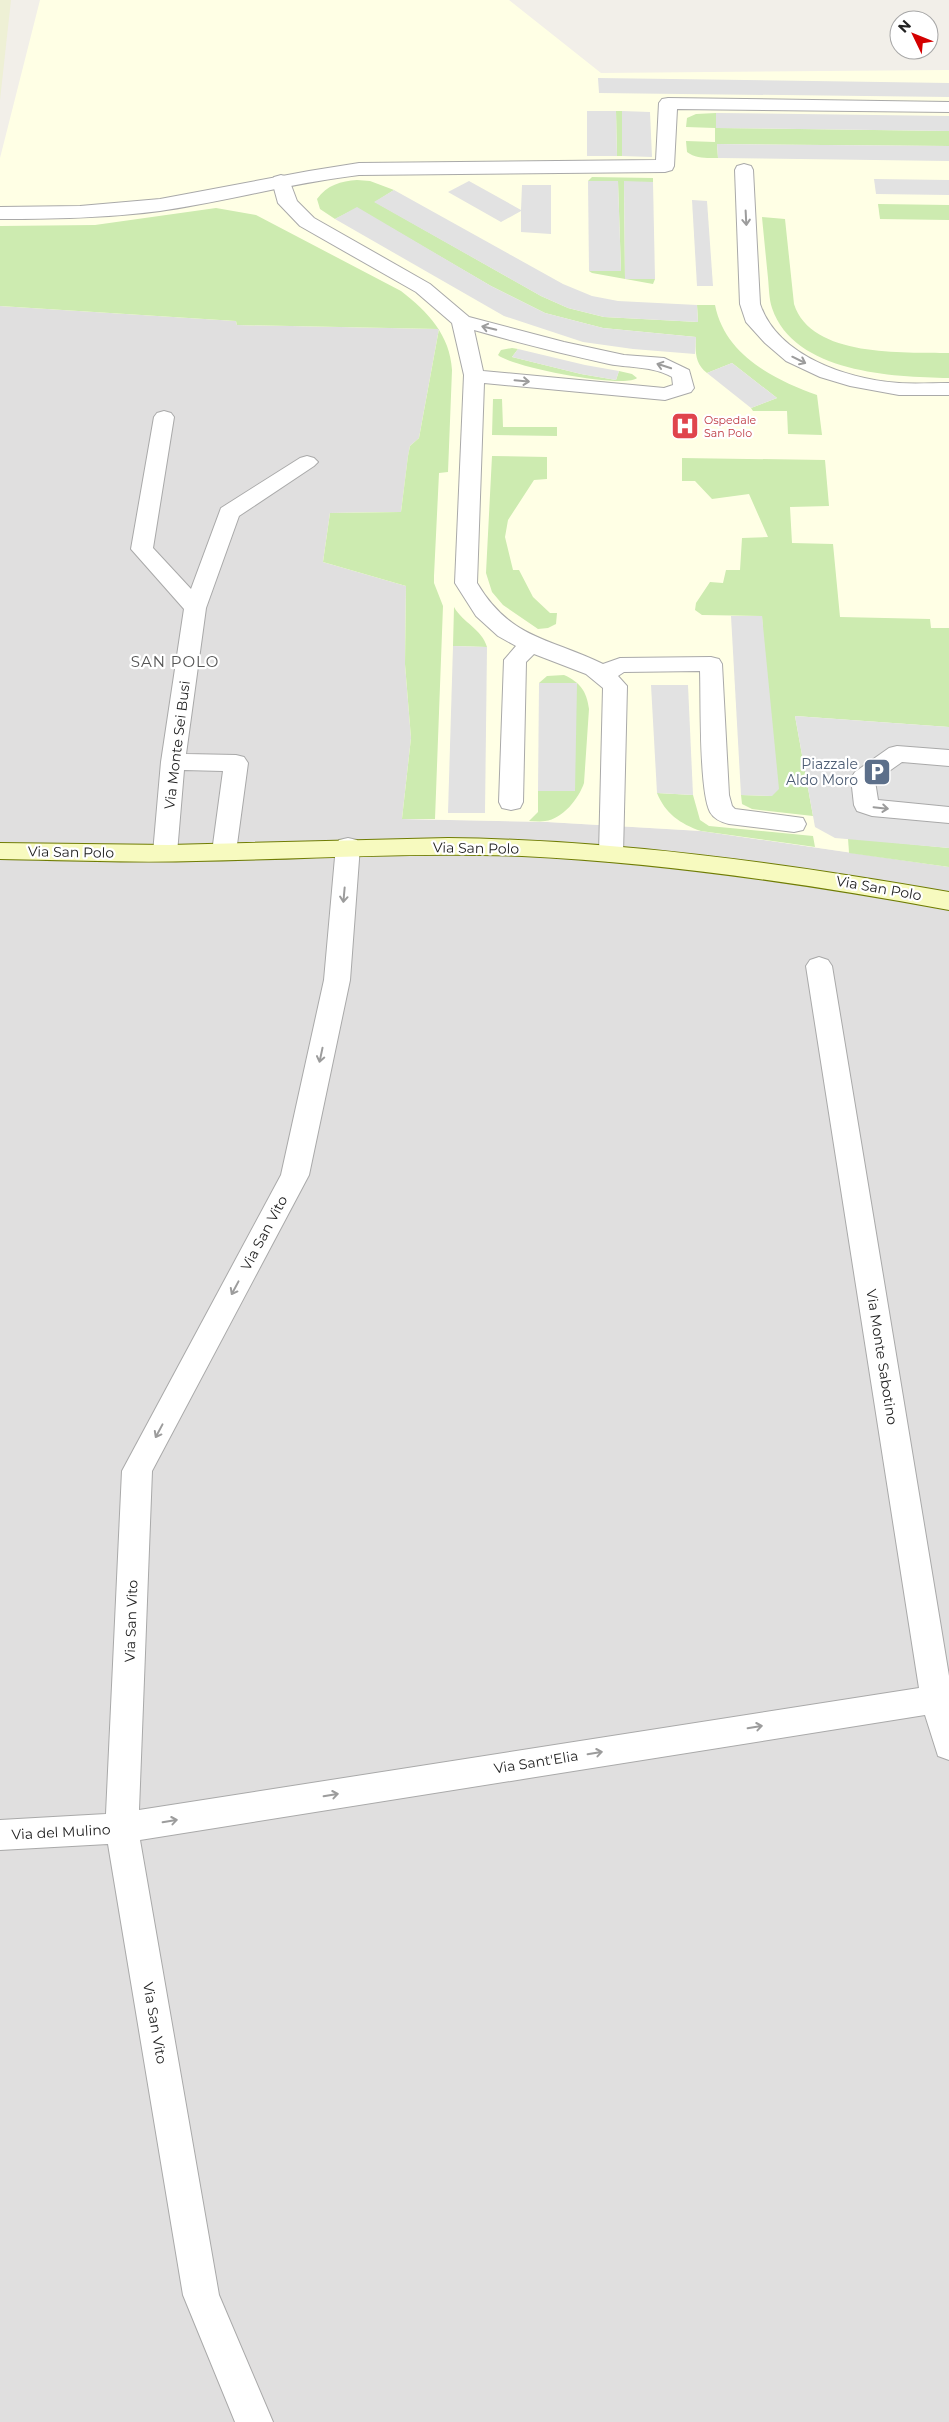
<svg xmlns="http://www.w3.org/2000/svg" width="949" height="2422" viewBox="0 0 949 2422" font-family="Montserrat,sans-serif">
  <rect width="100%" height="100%" fill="#f2efe9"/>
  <path fill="#e0dfdf" d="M0 306 236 321 237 325 439 329 419 438 410 446 401 512 330 513 323 562 406 586 405 664 411 738 402 819 547 822 701 831 949 867V2422H0Z"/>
  <path fill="#ffffe5" d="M40 0H509L601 73 949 70V867L701 831 547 822 402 819 411 738 405 664 406 586 323 562 330 513 401 512 408 456 410 446 419 438 439 329 237 325 236 321 0 306V158Z"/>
  <path fill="#eef0d5" d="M0 0H11L0 100Z"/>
  <g fill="#cdebb0">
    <path d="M616 111H622V156H617Z"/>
    <path d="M716 113 717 128 949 131V146L717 144 718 158C707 158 696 159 687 152L686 141 715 142V128L686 127 687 118 696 114Z"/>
    <path d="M592 177 653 178V182H624L625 278 655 279 653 284 592 273 589 271H621L618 182 588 181Z"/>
    <path d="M357 180 370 181 394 190 375 202 541 296 568 308 604 317 698 322 697 305H715C725 355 773 379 817 395L822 435 788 434 787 411H753L751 408 777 398 732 363 707 373C695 364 695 351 696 337L603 328 545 313 491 286 357 208 335 219 320 209 317 199C327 185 341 181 357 180Z"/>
    <path d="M878 204 949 205V220L880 219Z"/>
    <path d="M216 208 256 215 401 291C428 312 450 335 452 370L448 472 439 473 434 576V583L443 606 435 819H402L411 738 405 664 406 586 323 562 330 513 401 512 408 456 410 446 419 438 439 329 237 325 236 321 0 306V226L95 225Z"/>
    <path d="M762 217 785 219 794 304C811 358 904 352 949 353V378C893 377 794 373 772 308 769 299 769 288 768 278 766 258 764 238 762 217Z"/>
    <path d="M512 348 518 349 512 357 581 374 616 380 619 371 632 374 637 378C626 389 511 367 498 355L501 350Z"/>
    <path d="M493 399H502L503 427H557V436L492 435Z"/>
    <path d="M492 456 547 457V479L534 480 508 520 505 537 513 570H519L533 597 550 613H557L556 624 548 628 538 629 503 605 492 592 486 573Z"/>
    <path d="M682 458 825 460 829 506 790 507 792 543 833 544 840 617 930 619 931 628H949V727L795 716 813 816 752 809 742 804 741 795 772 796 762 616 702 615 695 610 696 603 710 582 723 583 726 570H740L742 538 768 537 749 494 712 499 695 481H682Z"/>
    <path d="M454 607C463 623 482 629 487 647L453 646Z"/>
    <path d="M564 675C580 682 587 692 589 709L584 783C579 798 563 819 545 821 540 822 534 821 529 821L538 812V791H574L576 683H539L547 676Z"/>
    <path d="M657 793 693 795 700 820 709 826 813 836 815 847 701 831C680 824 665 813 657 793Z"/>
    <path d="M848 838 949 848V867L849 853Z"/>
  </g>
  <g fill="#e2e2e2">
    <path d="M598 78 949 83V97L599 93Z"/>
    <path d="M587 111H616L617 156H587Z"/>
    <path d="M622 111 650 112 652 157 622 156Z"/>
    <path d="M716 113 949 116V131L716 128Z"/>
    <path d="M717 144 949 146V161L718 158Z"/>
    <path d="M874 179 949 180V195L876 194Z"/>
    <path d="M469 181 521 210 522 185H551V234L521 232V211L501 222 448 192Z"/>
    <path d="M588 181H618L621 271H589Z"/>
    <path d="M624 181 653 182 655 279H625Z"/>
    <path d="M394 190 563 284 592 296 618 301 697 305 698 322 604 317 568 308 541 296 374 202Z"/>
    <path d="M692 200 707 201 713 286H697Z"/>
    <path d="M357 207 491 286 545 313 603 328 696 337 695 354 633 349 583 342 504 316 335 219Z"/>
    <path d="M518 349 585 365 619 371 616 380 581 374 512 357Z"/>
    <path d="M732 363 777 398 751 408 707 373Z"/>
    <path d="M731 616H762L779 789 772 796 741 795Z"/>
    <path d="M453 646 487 647 485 813H448Z"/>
    <path d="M539 683H577L575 791H538Z"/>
    <path d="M651 685H688L693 795 657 793Z"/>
    <path d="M795 716 949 727V848L835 838 815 827Z"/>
  </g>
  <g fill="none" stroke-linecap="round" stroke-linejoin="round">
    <g stroke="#a9a9a9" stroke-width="2">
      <g id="service">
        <path d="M744 164 751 166 753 170 760 304C778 357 848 379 899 383 915 384 933 383 949 383V395H899L850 386 820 377 786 361 765 343 746 322 740 304 735 170 737 166Z"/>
        <path d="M281 175 288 177 297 201 314 218 430 284 469 317 564 342 624 355 664 358 689 370 694 388 691 392 665 400 484 383 477 583C511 640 551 638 603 664L620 658 711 657 719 659 722 664 729 795 732 806 735 809 803 818 806 824 803 830 794 832 729 824C721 822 714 819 710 812 699 791 701 700 700 671L624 672 618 676 627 686 623 854 620 860 611 862 602 860 599 854 603 688 586 674 534 654 526 662 523 802 520 808 511 810 502 808 499 802 504 660 516 646 498 636 476 616 455 583 464 375 452 323 416 292 300 226 278 203 272 181 274 177ZM474 330C519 343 563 354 609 364 630 368 653 366 672 377L673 385 664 388 483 371Z"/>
        <path d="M897 746 949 750V766L902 762 875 781 878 800 949 807V823L872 816 857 811 854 805 851 778 855 772 889 748Z"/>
      </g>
    </g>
    <g stroke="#a9a9a9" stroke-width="2">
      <g id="minor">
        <path d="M668 98 949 102V112L677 109 674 166 672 170 665 172 359 175C292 183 227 201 160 211 107 218 53 219 0 219V207L80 206 160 199 309 171 359 163 656 160 659 103 662 99Z"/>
        <path d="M164 411 171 413 174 417 153 548 191 589 221 508 300 458 307 456 314 458 318 462 314 466 239 516 206 608 186 754 236 755 244 757 248 763 236 852 233 858 224 860 215 858 212 852 223 771 184 770 177 853 174 859 165 861 156 859 153 853 161 762 184 609 131 549 154 417 157 413Z"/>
        <path d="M348 838 357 840 360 846 350 980 309 1175 152 1471 139 1810 919 1688 806 966 810 960 819 957 828 960 832 966 949 1676V1760L938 1756 925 1715 140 1840 219 2295 273 2422H235L183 2295 108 1844 0 1850V1820L106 1814 122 1471 281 1175 324 980 336 846 339 840Z"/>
      </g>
    </g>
    <g stroke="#707d05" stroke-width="2">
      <path id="secondary" d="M448 838C616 840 783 863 949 892V910C808 884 665 863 522 856 413 852 305 859 196 861 131 863 65 860 0 859V843L169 845Z"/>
    </g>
    <use href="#service" fill="#fff" fill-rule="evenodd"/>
    <use href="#minor" fill="#fff" fill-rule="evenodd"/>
    <use href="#secondary" fill="#f7fabf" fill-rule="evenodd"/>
  </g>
  <defs><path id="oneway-shaft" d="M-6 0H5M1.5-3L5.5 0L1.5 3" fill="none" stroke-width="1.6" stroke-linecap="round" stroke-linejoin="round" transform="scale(1.25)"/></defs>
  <g stroke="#9c9c9c">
    <use href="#oneway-shaft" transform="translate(746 218) rotate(87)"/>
    <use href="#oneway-shaft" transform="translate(489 328) rotate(-166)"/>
    <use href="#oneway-shaft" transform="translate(799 360) rotate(26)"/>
    <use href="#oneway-shaft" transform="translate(664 366) rotate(-162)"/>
    <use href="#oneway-shaft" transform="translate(522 381) rotate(5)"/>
    <use href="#oneway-shaft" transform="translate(881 808) rotate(6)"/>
    <use href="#oneway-shaft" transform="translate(344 895) rotate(95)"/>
    <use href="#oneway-shaft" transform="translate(321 1055) rotate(102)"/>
    <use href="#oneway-shaft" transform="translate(235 1288) rotate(118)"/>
    <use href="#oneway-shaft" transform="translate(159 1431) rotate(118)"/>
    <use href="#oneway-shaft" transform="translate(755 1727) rotate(-9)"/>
    <use href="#oneway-shaft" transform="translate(595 1753) rotate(-9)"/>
    <use href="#oneway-shaft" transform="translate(331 1795) rotate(-9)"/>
    <use href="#oneway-shaft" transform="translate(170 1821) rotate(-9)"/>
  </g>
  <defs>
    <g id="hospital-square" transform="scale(1.4375)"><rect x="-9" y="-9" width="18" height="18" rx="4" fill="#e0444e" stroke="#fff"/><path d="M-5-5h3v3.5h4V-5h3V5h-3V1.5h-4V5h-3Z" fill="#fff"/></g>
    <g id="parking-square" transform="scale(1.4375)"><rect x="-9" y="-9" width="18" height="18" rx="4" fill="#5c6f8a" stroke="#fff"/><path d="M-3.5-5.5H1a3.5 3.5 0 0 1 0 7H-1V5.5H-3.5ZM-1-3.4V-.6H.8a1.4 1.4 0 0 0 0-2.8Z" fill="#fff"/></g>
  </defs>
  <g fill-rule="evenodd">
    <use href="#hospital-square" x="685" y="426"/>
    <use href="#parking-square" x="877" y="772"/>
  </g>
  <g text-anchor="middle" stroke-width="4.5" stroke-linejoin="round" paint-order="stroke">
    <g font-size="11" fill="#be3a42" stroke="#fff" text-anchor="start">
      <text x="704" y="424">Ospedale<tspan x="704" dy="13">San Polo</tspan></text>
    </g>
    <g font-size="14" fill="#222" stroke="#fff">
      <text transform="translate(177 745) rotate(-83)" y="5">Via Monte Sei Busi</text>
      <text transform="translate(476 848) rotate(1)" y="5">Via San Polo</text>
      <text transform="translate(71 852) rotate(1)" y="5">Via San Polo</text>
      <text transform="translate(879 888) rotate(10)" y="5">Via San Polo</text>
      <text transform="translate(264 1233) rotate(-62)" y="5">Via San Vito</text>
      <text transform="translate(882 1357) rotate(81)" y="5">Via Monte Sabotino</text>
      <text transform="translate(131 1621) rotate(-88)" y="5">Via San Vito</text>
      <text transform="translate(536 1762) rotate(-9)" y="5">Via Sant'Elia</text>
      <text transform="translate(61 1832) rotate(-3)" y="5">Via del Mulino</text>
      <text transform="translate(155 2023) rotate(80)" y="5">Via San Vito</text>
    </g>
    <g font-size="14" fill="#4e5e75" stroke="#fff" text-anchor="end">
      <text x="858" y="769">Piazzale<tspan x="858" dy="16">Aldo Moro</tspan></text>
    </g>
    <g font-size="15" letter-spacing="1" fill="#555" stroke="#fff">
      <text x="175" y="667">SAN POLO</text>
    </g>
  </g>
  <g transform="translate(914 35) rotate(313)"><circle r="24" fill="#ffffff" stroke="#a7a7a7"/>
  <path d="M0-4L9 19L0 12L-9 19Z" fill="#d40000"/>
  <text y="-8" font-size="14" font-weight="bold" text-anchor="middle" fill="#222222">N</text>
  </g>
</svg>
